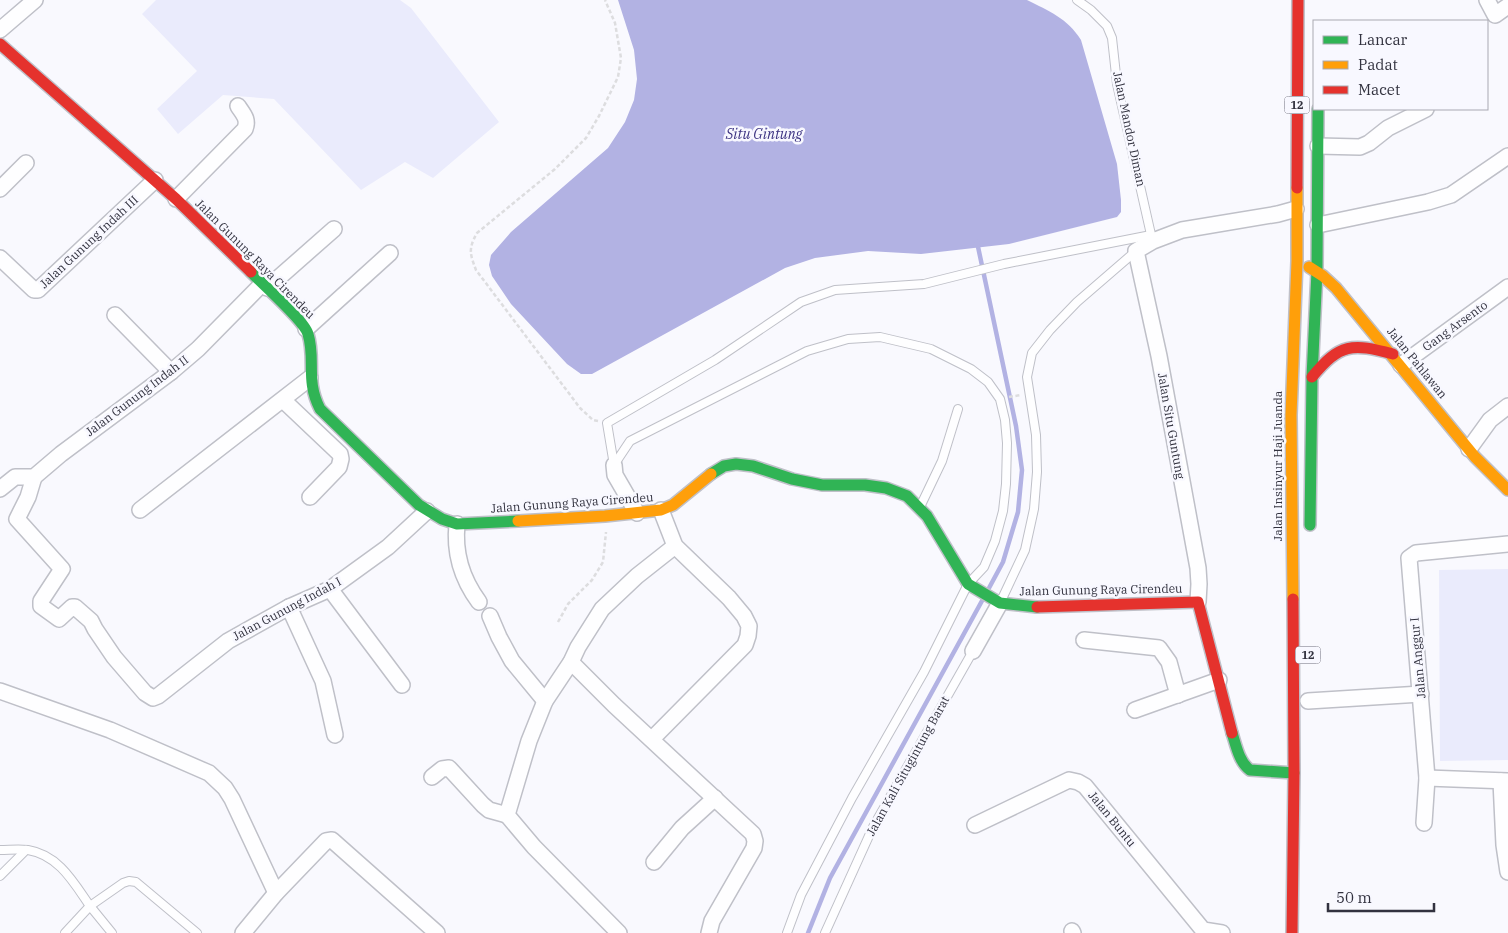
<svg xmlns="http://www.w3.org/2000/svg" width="1508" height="933" viewBox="0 0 1508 933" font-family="'IBM Plex Serif',serif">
  <rect width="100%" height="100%" fill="#f9f9fe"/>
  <g fill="#eaebfc">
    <path d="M156 0H400L411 8 499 122 433 178 405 162 361 190 274 99 223 95 178 134 157 109 197 71 142 14Z"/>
    <path d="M1508 569V760L1440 761 1439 570Z"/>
  </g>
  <path fill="#b2b2e3" d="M618 0H1027C1049 11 1067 18 1081 40L1117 164 1121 200V212L1117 217 1009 244 921 254 868 251 815 258 785 268 592 374H581L567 364 511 304 492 276 489 265 491 255 511 232 608 148 625 122 634 100 637 79 634 50Z"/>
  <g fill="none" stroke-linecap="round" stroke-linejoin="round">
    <g stroke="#b2b2e3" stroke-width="4.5">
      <path d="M977 242 1016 426 1022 470 1018 512 1003 562 989 588"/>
      <path d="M808 933 830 878 983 599"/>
    </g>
    <g stroke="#bfc0c8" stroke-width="10">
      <g id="lane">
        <path d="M1077 0 1091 10 1107 26 1112 38 1117 84 1152 239"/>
        <path d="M614 465 630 441 807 351 848 339 880 337 931 349 971 369 988 382 1000 399 1005 420 1007 443 1006 484 1003 511 995 541 984 567 968 584 924 672 852 798 801 895 787 933"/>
        <path d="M614 465 607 423 715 360 801 302 835 290 924 284 1004 264 1151 235"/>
        <path d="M920 507 942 461 958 409"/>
        <path d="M1001 601 1025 550 1034 509 1037 472 1036 435 1027 377 1032 353 1050 330 1077 302 1136 251"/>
        <path d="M0 850C9 850 19 849 28 850 59 855 74 883 90 906L123 883 129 881 136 882 197 933"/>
        <path d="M0 876 26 850"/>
        <path d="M65 933 90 906 112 933"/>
        <path d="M825 933 873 827 973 651"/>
      </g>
    </g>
    <g stroke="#bfc0c8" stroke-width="18">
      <g id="street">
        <path d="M1487 0 1495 15 1508 6"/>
        <path d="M0 30 35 0"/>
        <path d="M1318 146 1360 147 1369 143 1388 128 1426 109"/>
        <path d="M0 189 26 163"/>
        <path d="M176 199 245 129C249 119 243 114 238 106"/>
        <path d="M1318 225 1428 202 1451 195 1508 156"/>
        <path d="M0 258 34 290H38L155 180"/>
        <path d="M267 288 334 229"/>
        <path d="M115 315 171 372"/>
        <path d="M306 329 390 253"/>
        <path d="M1401 365 1508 287"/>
        <path d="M283 400 340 454 341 459 339 467 310 497"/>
        <path d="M1469 449 1490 420 1508 406"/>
        <path d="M614 465 615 475 637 513"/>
        <path d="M34 477 28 497 17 519 62 569 41 601V606L59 619 72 607H75L91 621 95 629 114 657 145 693 153 698 158 696 228 641 289 607 330 589 388 547 427 511"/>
        <path d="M0 489 15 477H34L61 454 171 372 198 349 262 284"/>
        <path d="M140 510 310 378"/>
        <path d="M457 524C454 552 462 579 479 602"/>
        <path d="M330 589 402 685"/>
        <path d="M1198 602 1199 584 1198 568 1159 356 1136 251 1153 241 1182 230 1278 214 1296 209"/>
        <path d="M289 607 323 681 335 735"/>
        <path d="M490 616 499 637 512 661 545 701"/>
        <path d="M1084 640 1159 648 1169 662 1178 695"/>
        <path d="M973 651 1000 603"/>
        <path d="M571 662 614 705 753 834 755 841 754 848 712 921 709 933"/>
        <path d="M0 691 110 730 209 773 225 788 232 799 276 893"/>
        <path d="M1308 701 1421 694"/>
        <path d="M1135 710 1219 680"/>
        <path d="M652 739 745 645 748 636 749 626 744 616 729 598 675 546 661 510"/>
        <path d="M432 777 442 769 449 768 483 805 489 810 507 815"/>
        <path d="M1427 778 1508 781"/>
        <path d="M1501 781 1504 845 1508 872"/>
        <path d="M1424 823 1427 778 1409 558 1416 553 1508 544"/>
        <path d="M975 825 1069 780 1078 782 1085 786 1203 930 1222 933"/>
        <path d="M654 862 682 828 715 798"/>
        <path d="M1072 931 1073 933"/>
        <path d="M243 933 276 893 326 841 332 840 437 933"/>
        <path d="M619 933 534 847 507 815 529 741 545 701 571 662 578 647 602 609 637 576 675 546"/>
      </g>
    </g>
    <g stroke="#bfc0c8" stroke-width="14">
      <g id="fast">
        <path d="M251 272C263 285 304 320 308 334 316 360 305 380 320 409L419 505 442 519 457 524 518 521"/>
        <path d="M711 474 724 466 736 464 753 466 792 479 822 485H865L886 488 907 496 927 516 968 584 1000 603 1037 607"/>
        <path d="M1310 525 1312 377 1317 271 1318 109"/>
        <path d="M1232 733C1236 745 1239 762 1250 770L1294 773"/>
      </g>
    </g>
    <g stroke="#bfc0c8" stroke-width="14">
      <g id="slow">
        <path d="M1309 267 1323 276 1336 288 1475 457 1508 490"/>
        <path d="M518 521 605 516 661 510 673 505 711 474"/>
        <path d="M1293 599 1291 415 1297 261V188"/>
      </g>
    </g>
    <g stroke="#bfc0c8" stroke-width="14">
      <g id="jam">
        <path d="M0 44 176 199 251 272"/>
        <path d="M1297 188 1298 0"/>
        <path d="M1312 377C1340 343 1352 343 1393 354"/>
        <path d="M1037 607 1198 602 1232 733"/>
        <path d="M1292 933 1294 773 1293 599"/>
      </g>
    </g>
    <g stroke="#dddddf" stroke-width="2.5" stroke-dasharray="4 2.5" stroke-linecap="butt">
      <path d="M1009 397 1021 395"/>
      <path d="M598 421 593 420 580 408 476 270C470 254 468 249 477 233L555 169 586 138 599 116 618 77 621 58 615 23 605 0"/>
      <path d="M558 622 568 604 592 580 603 562 606 532"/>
    </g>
    <use href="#lane" stroke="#fefeff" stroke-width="8"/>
    <use href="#street" stroke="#fefeff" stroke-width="15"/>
    <use href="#fast" stroke="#30b455" stroke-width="11"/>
    <use href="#slow" stroke="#ff9f0a" stroke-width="11"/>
    <use href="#jam" stroke="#e5322d" stroke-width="11"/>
  </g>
  <g text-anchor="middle" stroke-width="5" stroke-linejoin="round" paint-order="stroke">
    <g fill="#f8f8ff" stroke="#6d6d79" stroke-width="1">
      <rect x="1284.5" y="96.5" width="25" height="17" rx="4"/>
      <rect x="1295.5" y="646.5" width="25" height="17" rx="4"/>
    </g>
    <g font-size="11" font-weight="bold" fill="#32323f">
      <text x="1297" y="109">12</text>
      <text x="1308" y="659">12</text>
    </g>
    <g font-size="12" fill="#32323f" stroke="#f8f8ff">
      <text transform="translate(1129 129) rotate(78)" y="4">Jalan Mandor Diman</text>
      <text transform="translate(89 242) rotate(-43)" y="4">Jalan Gunung Indah III</text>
      <text transform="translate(255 259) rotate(45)" y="4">Jalan Gunung Raya Cirendeu</text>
      <text transform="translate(1455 326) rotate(-36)" y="4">Gang Arsento</text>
      <text transform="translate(1417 363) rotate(51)" y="4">Jalan Pahlawan</text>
      <text transform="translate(137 396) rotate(-37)" y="4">Jalan Gunung Indah II</text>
      <text transform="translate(1171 426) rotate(80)" y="4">Jalan Situ Guntung</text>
      <text transform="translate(1278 466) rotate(-90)" y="4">Jalan Insinyur Haji Juanda</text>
      <text transform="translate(572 503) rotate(-4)" y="4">Jalan Gunung Raya Cirendeu</text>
      <text transform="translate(1101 590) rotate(-1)" y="4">Jalan Gunung Raya Cirendeu</text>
      <text transform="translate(287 609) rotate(-28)" y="4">Jalan Gunung Indah I</text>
      <text transform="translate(1418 658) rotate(-95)" y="4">Jalan Anggur I</text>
      <text transform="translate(908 766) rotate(-61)" y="4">Jalan Kali Situgintung Barat</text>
      <text transform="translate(1112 819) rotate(51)" y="4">Jalan Buntu</text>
    </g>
    <g font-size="14" font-style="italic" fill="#3c3382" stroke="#f8f8ff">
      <text x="764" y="139">Situ Gintung</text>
    </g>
  </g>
  <rect x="1313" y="20" width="175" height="90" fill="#f8f8ff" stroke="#a9a9b2"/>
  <rect x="1323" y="36" width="25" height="8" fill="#30b455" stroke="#a9a9b2"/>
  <text x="1358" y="45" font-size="15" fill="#32323f">Lancar</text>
  <rect x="1323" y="61" width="25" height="8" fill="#ff9f0a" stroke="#a9a9b2"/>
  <text x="1358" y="70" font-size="15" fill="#32323f">Padat</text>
  <rect x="1323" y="86" width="25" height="8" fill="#e5322d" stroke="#a9a9b2"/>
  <text x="1358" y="95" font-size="15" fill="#32323f">Macet</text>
  <path d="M1328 903v8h106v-8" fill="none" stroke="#32323f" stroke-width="2.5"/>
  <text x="1336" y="903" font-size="15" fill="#32323f" stroke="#f8f8ff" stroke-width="4" paint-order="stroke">50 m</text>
</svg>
